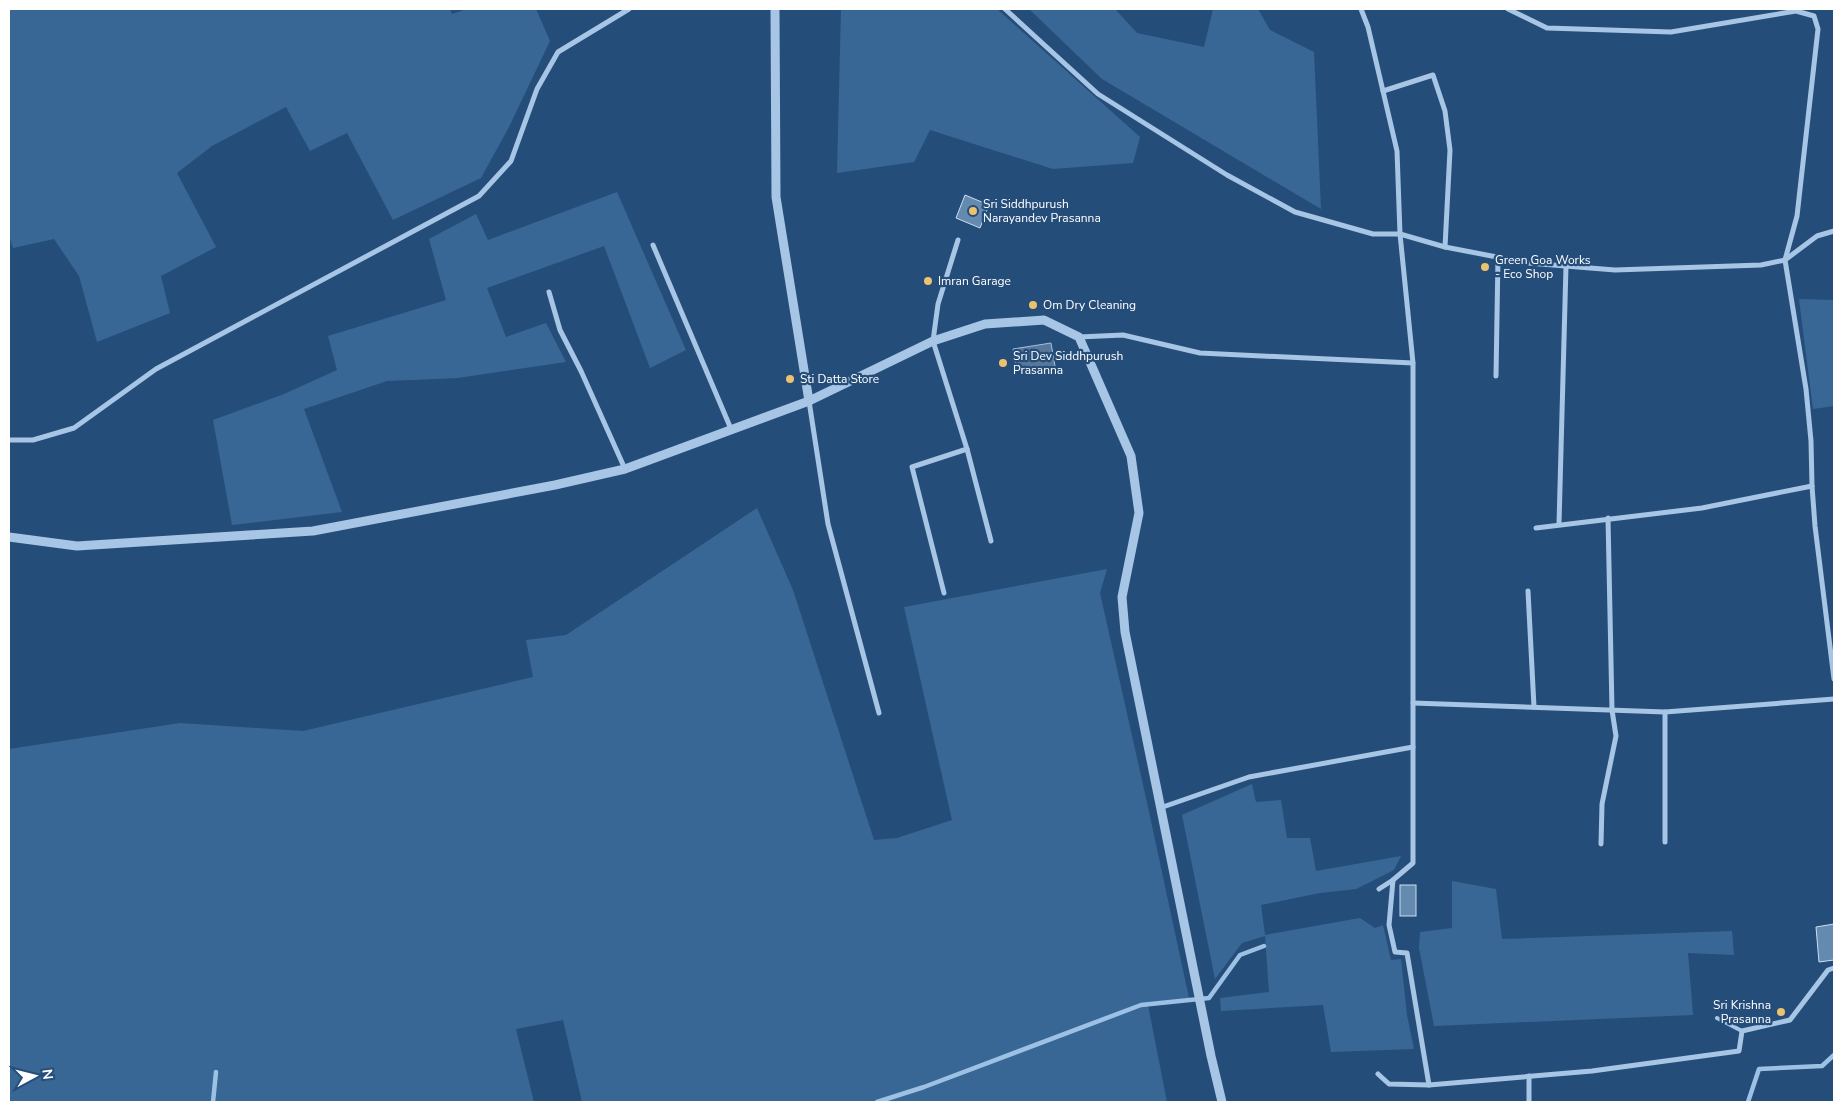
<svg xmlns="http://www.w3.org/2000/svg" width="1843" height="1111" viewBox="0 0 1843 1111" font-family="'Nunito Sans',sans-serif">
  <rect width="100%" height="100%" fill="#254d79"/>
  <g fill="#386796">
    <path d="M9 9H450L452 14 467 9H536L550 41 509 127 481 178 393 220 347 133 310 151 286 107 212 146 177 173 216 247 161 276 170 313 97 342 79 276 54 239 13 248 9 236Z"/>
    <path d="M841 9H997L1140 137 1133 163 1053 169 930 130 914 162 837 173Z"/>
    <path d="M1029 9H1115L1137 33 1204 47 1213 9H1258L1270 30 1314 52 1321 209 1102 79Z"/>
    <path d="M617 192 686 350 650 368 604 246 487 288 506 337 546 323 566 362 458 378 387 381 304 409 342 512 232 525 213 420 284 394 337 370 328 336 446 300 429 239 476 214 488 240Z"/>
    <path d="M1799 299 1834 300V406L1813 409Z"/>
    <path d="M757 508 793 590 874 840 897 838 952 820 904 607 1107 569 1100 593 1148 807 1189 998 1148 1005 1167 1102H582L563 1020 516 1029 534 1102H9V749L180 723 303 731 533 677 526 640 566 635Z"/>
    <path d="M1252 784 1256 802 1281 800 1287 838H1310L1316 871 1401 856 1394 870 1356 889 1320 893 1261 905 1265 935 1360 918 1375 928 1383 925 1391 960 1401 959 1407 1015 1414 1049 1331 1052 1323 1005 1221 1011 1220 998 1269 992 1265 936 1242 943 1215 979 1182 815Z"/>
    <path d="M1452 881 1496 889 1502 939 1732 931 1734 955 1688 953 1693 1015 1434 1026 1419 948 1420 932 1452 928Z"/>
  </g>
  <path fill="#597798" stroke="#9cc1e4" d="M1051 343 1055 366 1017 372 1013 349Z"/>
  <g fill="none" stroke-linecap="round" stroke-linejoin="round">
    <g stroke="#9cc1e4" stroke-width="4.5">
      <path d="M213 1102 216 1072"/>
      <path d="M877 1102 924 1087 1141 1005 1209 998 1240 955 1264 946"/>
      <path d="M1748 1102 1759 1069 1822 1066 1834 1055"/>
    </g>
  </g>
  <g fill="#658aaf" stroke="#cadef3">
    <path d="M965 195 989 205 980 228 956 218Z"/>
    <rect x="1400" y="885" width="16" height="31"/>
    <path d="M1834 924V960L1819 962 1816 927Z"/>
  </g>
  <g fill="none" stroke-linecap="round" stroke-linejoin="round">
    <path stroke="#a7c5e4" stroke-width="4" d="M1717 1018 1742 1031"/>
    <g stroke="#a7c5e4" stroke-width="5">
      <path d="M1005 9 1098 94 1227 175 1295 212 1373 234H1400L1445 247 1528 263 1615 270 1761 265 1785 260 1817 236 1834 231"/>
      <path d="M1361 9 1368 27 1397 151 1400 234 1413 363V863L1393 880 1379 889"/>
      <path d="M1508 9 1547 28 1671 32 1796 11 1814 16 1818 29 1797 216 1785 260 1806 389 1811 441 1812 486 1815 526 1834 679"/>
      <path d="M1383 91 1433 75 1445 111 1450 150 1445 247"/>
      <path d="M958 240 938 304 933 341 967 449 991 541"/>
      <path d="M653 245 731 429"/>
      <path d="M549 292 560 330 581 371 625 469"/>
      <path d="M1079 337 1123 335 1200 353 1413 363"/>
      <path d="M1496 376 1498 257"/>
      <path d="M809 401 828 524 879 713"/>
      <path d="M9 440H33L74 428 156 369 479 196 511 161 537 89 558 52 629 9"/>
      <path d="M1559 524 1566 266"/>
      <path d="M1536 528 1702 508 1812 486"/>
      <path d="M1528 591 1534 707"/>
      <path d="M944 593 912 467 967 449"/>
      <path d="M1413 703 1665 712 1834 699"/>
      <path d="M1665 712V842"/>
      <path d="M1160 808 1249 777 1413 747"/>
      <path d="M1601 844 1602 804 1616 736 1612 710 1608 518"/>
      <path d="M1393 880 1389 925 1395 952 1407 953 1429 1085"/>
      <path d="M1378 1074 1389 1084 1429 1085 1592 1071 1739 1051 1742 1031 1790 1020 1828 970 1834 968"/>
      <path d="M1529 1102V1076"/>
    </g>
    <g stroke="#a7c5e4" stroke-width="9">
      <path d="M775 9 776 197 809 401"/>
      <path d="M9 537 77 546 313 531 555 485 625 469 809 401 933 341 985 324 1044 320 1079 337 1131 456 1139 513 1122 597 1125 632 1211 1056 1222 1102"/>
    </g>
  </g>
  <g fill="#edc26c" stroke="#254d79" stroke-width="2">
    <circle cx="973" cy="211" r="5"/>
    <circle cx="1485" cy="267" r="5"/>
    <circle cx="928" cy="281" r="5"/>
    <circle cx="1033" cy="305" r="5"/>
    <circle cx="1003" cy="363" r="5"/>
    <circle cx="790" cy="379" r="5"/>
    <circle cx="1781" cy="1012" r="5"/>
  </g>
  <g text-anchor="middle" stroke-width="4.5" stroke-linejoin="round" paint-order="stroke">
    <g font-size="12" fill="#fff" stroke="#254d79" text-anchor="start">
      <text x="983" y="208">Sri Siddhpurush<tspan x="983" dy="14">Narayandev Prasanna</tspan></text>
      <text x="1495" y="264">Green Goa Works<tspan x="1495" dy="14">- Eco Shop</tspan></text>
      <text x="938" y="285">Imran Garage</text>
      <text x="1043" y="309">Om Dry Cleaning</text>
      <text x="1013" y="360">Sri Dev Siddhpurush<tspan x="1013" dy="14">Prasanna</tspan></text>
      <text x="800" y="383">Sti Datta Store</text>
      <text x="1771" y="1009" text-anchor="end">Sri Krishna<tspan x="1771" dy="14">Prasanna</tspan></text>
    </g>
  </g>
  <rect width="1843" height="1111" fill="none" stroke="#ffffff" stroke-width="20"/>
  <g transform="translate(35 1076) rotate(83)" stroke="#254d79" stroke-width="4" paint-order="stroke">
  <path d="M0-4L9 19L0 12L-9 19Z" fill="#ffffff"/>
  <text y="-8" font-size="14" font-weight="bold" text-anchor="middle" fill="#ffffff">N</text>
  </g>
</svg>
